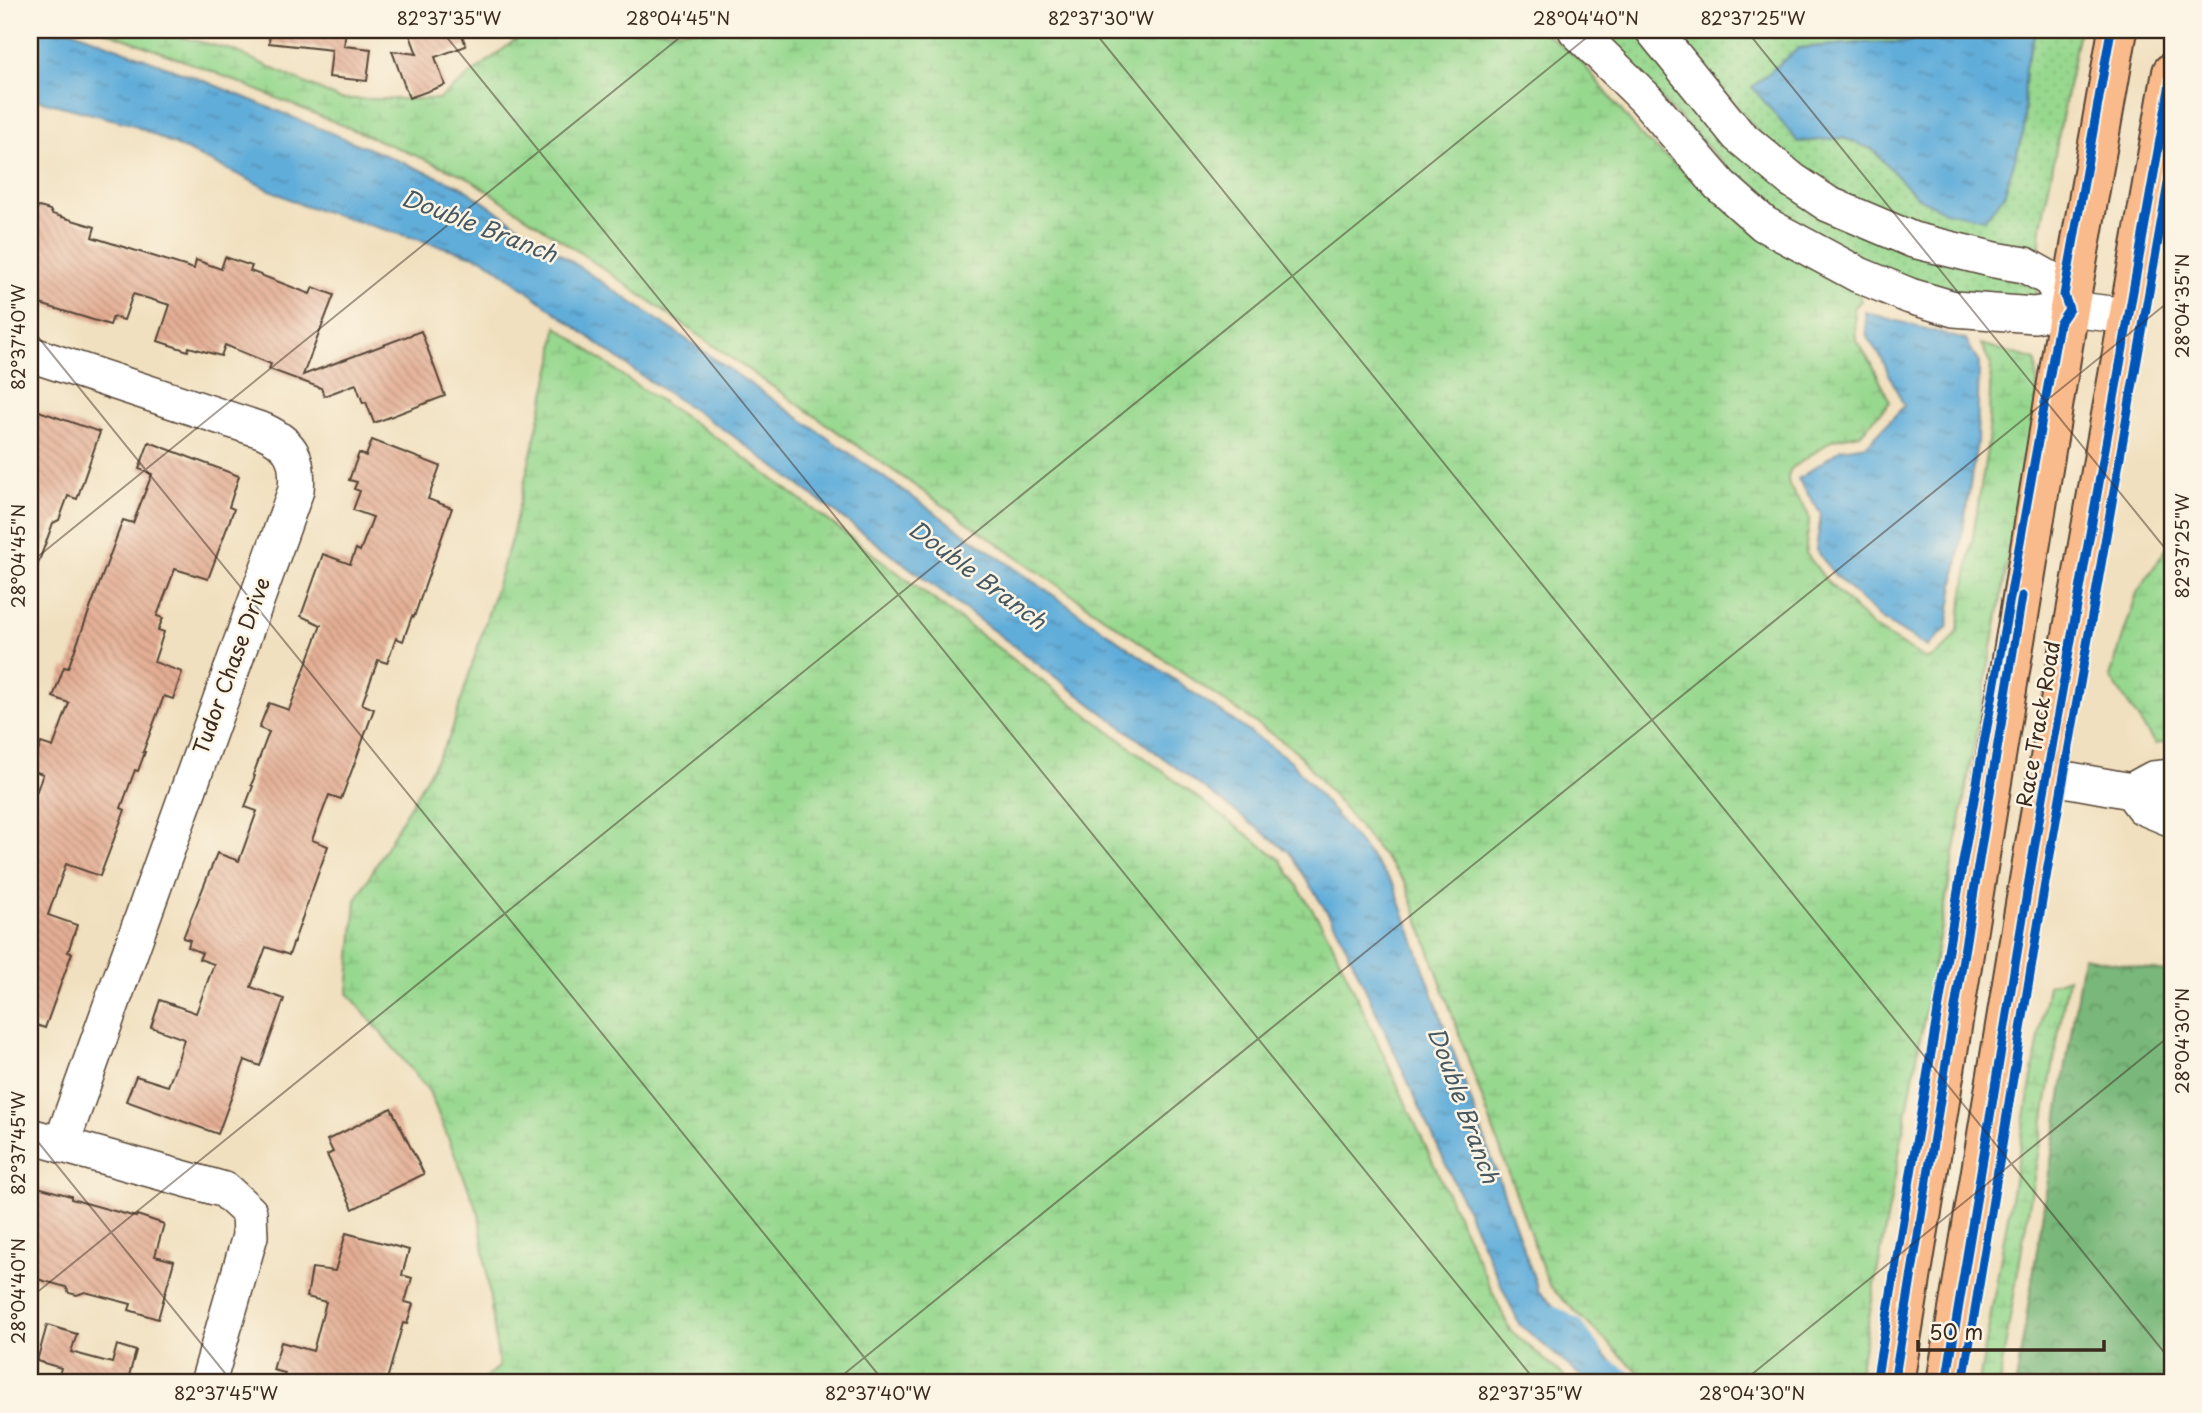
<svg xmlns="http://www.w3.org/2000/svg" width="2202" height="1413" viewBox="0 0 2202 1413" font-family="'Playpen Sans',sans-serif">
  <defs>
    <pattern id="grass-dots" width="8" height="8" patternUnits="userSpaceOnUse" patternTransform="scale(1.75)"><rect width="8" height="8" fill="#97d88f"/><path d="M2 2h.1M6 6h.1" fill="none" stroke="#83ba7b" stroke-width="1.8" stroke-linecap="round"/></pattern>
    <pattern id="forest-crowns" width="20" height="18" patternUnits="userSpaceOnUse" patternTransform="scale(1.75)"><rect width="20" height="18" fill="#79b87a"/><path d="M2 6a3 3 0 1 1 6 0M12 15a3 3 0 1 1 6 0" fill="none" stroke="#649663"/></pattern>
    <pattern id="wetland-marsh" width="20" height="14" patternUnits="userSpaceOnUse" patternTransform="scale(1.75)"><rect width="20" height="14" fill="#97d88f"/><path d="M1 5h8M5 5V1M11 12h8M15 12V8" fill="none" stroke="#83ba7b"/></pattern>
    <pattern id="water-ripples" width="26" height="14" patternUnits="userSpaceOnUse" patternTransform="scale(1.75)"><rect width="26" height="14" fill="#61adda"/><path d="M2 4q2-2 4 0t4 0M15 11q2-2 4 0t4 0" fill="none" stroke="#518db0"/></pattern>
    <pattern id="building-back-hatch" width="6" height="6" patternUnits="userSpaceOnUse" patternTransform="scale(1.75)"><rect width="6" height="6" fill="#e4ae94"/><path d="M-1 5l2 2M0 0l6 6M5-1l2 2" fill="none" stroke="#ba8e78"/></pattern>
  </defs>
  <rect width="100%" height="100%" fill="#fcf5e5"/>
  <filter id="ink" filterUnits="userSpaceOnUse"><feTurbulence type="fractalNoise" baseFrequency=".0143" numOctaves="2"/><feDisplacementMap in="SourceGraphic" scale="14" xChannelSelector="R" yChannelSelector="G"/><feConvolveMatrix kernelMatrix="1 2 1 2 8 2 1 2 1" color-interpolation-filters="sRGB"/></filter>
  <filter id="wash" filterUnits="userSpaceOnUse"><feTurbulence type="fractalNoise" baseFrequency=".00686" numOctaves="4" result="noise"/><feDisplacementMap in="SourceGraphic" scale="28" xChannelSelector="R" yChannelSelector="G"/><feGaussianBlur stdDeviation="1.57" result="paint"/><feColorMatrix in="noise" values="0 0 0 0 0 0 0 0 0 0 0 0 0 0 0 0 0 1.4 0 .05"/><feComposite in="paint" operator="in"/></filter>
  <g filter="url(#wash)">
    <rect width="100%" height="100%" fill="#f1e0bf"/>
    <g fill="url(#grass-dots)" stroke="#698156" stroke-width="2">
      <path d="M1594 30H1635L1730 145 1993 274 2037 287 2036 300 1955 295 1913 283 1770 212Z"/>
      <path d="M1670 30H1927L1908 42 1860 43 1799 48 1798 142 1843 138 1872 149 1918 198 2004 195 2024 130 2025 67 2036 30H2079L2041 227 2039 258 1916 227 1833 191 1772 148Z"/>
    </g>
    <path fill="url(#forest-crowns)" stroke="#5a714c" stroke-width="2" d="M2083 957 2172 973V1383H2016Z"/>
    <g fill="url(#wetland-marsh)" stroke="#698156" stroke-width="2">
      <path d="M102 30H155L232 50 340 99H439L528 30H1541L1580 60 1644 139 1693 178 1857 289 1861 301 1854 308 1856 340 1872 364 1890 402 1860 434 1834 439 1791 469C1780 486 1802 499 1808 514 1812 525 1804 541 1806 553L1826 580 1873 627 1926 659C1938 657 1953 642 1958 630L1988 443 1991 365 1981 344 2036 360 2038 397 1857 1383H1649L1549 1286 1405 882 1296 751 582 254 465 176 211 71Z"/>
      <path d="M556 326 630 381 726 444 1281 860 1329 936 1510 1330 1572 1383H479L499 1367 479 1214 429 1091 348 993 356 900 450 736 511 540 553 360Z"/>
      <path d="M2172 540V741L2155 744 2110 677 2137 593Z"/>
      <path d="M2068 978 1999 1383H1979L2048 985Z"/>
    </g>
    <g fill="url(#water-ripples)" stroke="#4e6c7c" stroke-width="2">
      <path d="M30 30H71L207 82 460 186 680 335 1291 761 1394 885 1539 1292 1634 1383H1589L1519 1324 1339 931 1289 852 732 435 636 372 484 259 302 205 131 124 30 98Z"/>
      <path d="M1927 30H2036L2025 67 2024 130 2004 195 1985 219 1944 211 1918 198 1872 149 1843 138 1798 142 1752 87 1799 48 1860 43 1908 42Z"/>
      <path d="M1865 312 1966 340 1979 363 1977 442 1947 628 1927 647 1880 618 1834 574 1816 550 1821 514 1798 479 1841 449 1867 445 1904 406 1882 359 1867 337Z"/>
    </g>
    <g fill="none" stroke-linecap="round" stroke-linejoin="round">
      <g stroke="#61adda" stroke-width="7">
        <path d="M1553 1309 1578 1323 1599 1352"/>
        <path d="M1612 1365 1641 1383"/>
      </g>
    </g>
    <g id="blocks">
      <g fill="url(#building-back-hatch)">
        <path d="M270 30H346L344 46 371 49 367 81 329 77 332 50 269 43Z"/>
        <path d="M408 30H460L466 46 435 57 445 85 409 98 392 51 417 54Z"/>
        <path d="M39 207 50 210 52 214 95 227 92 237 194 269 196 260 221 269 225 257 252 266 250 271 310 294 313 287 334 295 303 375 421 331 445 396 374 423 366 402 363 403 356 384 324 396 321 388 269 369 271 364 225 345 221 356 189 347 188 351 158 341 170 305 133 294 124 320 113 317 110 325 30 301V211Z"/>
        <path d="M33 409 100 432 77 499 68 496 59 520 53 523 32 580H30V420Z"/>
        <path d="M372 440 440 466 428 499 452 508 414 617 412 616 403 641 396 638 387 663 378 660 362 704 374 709 355 762 341 799 329 795 312 840 328 846 289 955 266 947 251 987 284 999 260 1066 245 1060 218 1134 126 1101 136 1076 168 1086 177 1063 184 1039 151 1027 160 1000 196 1013 214 964 199 959 202 953 188 947 190 940 183 938 217 853 239 861 257 811 245 807 253 786 251 785 255 776 253 775 269 732 259 728 269 703 289 710 321 625 301 616 323 554 350 564 356 549 360 551 373 517 353 510 360 491 354 489 357 482 349 480 359 453 366 456Z"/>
        <path d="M149 442 239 476 229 507 234 509 208 579 175 569 157 616 163 618 158 630 164 632 154 662 182 672 173 699 164 696 143 752H145L138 771 135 770 121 808 125 810 100 876 66 864 48 915 77 925 68 952 72 953 45 1028 30 1023V809L43 774 31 770 41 743 53 747 69 703 53 697 64 667 68 668 123 520 133 523 152 474 139 469Z"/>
        <path d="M391 1108 424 1174 353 1209 327 1155 333 1152 327 1140Z"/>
        <path d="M30 1185 71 1196V1199L136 1217 137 1215 164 1224 155 1256 174 1261 158 1319 129 1310 131 1304 85 1292 77 1295 69 1293 66 1287 30 1277Z"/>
        <path d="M346 1233 409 1250 402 1275 412 1278 405 1302 413 1304 407 1324 403 1323 386 1383H282L285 1373 273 1370 281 1342 313 1351 326 1302 307 1297 312 1268 335 1271Z"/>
        <path d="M47 1325 77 1334 71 1352 112 1363 117 1345 136 1351 127 1383H57L61 1368 37 1361Z"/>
      </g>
    </g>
  </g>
  <g filter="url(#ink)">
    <use href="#blocks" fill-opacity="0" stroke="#564536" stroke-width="2"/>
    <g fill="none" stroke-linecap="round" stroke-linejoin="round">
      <g stroke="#564536" stroke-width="38">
        <g id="minor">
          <path d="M1576 30 1646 99 1720 185 1764 224 1859 275 1910 296 1954 309 2034 315 2069 309 2129 316"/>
          <path d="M1653 30 1738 135 1792 180 1828 204 1913 240 1995 260 2025 265 2050 279 2069 309"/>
          <path d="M30 354 264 431C292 444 299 459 296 490L61 1145"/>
          <path d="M2048 776 2131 791 2153 779 2172 777"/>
          <path d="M2131 791 2143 807 2172 819"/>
          <path d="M30 1136 225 1190 249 1212 250 1236 208 1383"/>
        </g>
      </g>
      <g stroke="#564536" stroke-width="42">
        <g id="major">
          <path d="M1894 1383 2069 309 2118 30"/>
          <path d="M1946 1383 2038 826 2172 72"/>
        </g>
      </g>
      <use href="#minor" stroke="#fff" stroke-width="35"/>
      <use href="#major" stroke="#fabb8c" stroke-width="38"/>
      <g stroke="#fcf5e5" stroke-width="13">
        <g id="cycleway">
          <path d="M1876 1383 1963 861 2059 324 2069 309 2064 295 2111 30"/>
          <path d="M1894 1383 2022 596"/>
          <path d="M1946 1383 2038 826 2172 72"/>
          <path d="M1963 1383 2045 883 2172 161"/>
        </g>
      </g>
      <use href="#cycleway" stroke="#0057b8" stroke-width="9"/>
    </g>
  </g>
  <path fill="none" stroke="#3b2a1e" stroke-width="2" stroke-opacity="0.45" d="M441 30 1537 1383M1093 30 2172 1362M1746 30 2172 557M30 327 885 1383M30 563 689 30M30 1132 233 1383M30 1298 1596 30M833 1383 2172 299M1741 1383 2172 1034"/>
  <g text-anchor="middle" stroke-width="5" stroke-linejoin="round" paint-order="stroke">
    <g font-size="21" fill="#3b2a1e" stroke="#fcf5e5">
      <text transform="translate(232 666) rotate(-70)" y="7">Tudor Chase Drive</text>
      <text transform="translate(2039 724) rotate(-80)" y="7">Race Track Road</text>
    </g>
    <g font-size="23" font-style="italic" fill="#485860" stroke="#fcf5e5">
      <text transform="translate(479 226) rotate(21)" y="8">Double Branch</text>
      <text transform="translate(977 575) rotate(37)" y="8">Double Branch</text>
      <text transform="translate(1463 1105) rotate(70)" y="8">Double Branch</text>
    </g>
  </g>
  <rect width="2202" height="1413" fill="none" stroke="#fcf5e5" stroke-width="77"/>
  <path d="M1918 1340v10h186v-10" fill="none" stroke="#3b2a1e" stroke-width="3.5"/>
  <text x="1929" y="1340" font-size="21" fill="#3b2a1e" stroke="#fcf5e5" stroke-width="5" paint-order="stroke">50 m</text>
  <rect x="38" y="38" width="2126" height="1336" fill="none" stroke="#3b2a1e" stroke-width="2.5"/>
  <g font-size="18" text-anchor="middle" fill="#3b2a1e">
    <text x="449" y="25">82°37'35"W</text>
    <text x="678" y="25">28°04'45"N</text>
    <text x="1101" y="25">82°37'30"W</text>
    <text x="1586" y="25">28°04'40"N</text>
    <text x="1753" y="25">82°37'25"W</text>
    <text transform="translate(2183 306) rotate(-90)" y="6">28°04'35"N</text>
    <text transform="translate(19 337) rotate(-90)" y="6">82°37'40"W</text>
    <text transform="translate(2183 546) rotate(-90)" y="6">82°37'25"W</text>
    <text transform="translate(19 556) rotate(-90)" y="6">28°04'45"N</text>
    <text transform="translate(2183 1041) rotate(-90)" y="6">28°04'30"N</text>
    <text transform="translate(19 1143) rotate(-90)" y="6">82°37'45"W</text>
    <text transform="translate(19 1291) rotate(-90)" y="6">28°04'40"N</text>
    <text x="226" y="1400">82°37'45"W</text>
    <text x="878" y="1400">82°37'40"W</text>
    <text x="1530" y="1400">82°37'35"W</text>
    <text x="1752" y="1400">28°04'30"N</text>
  </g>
</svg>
